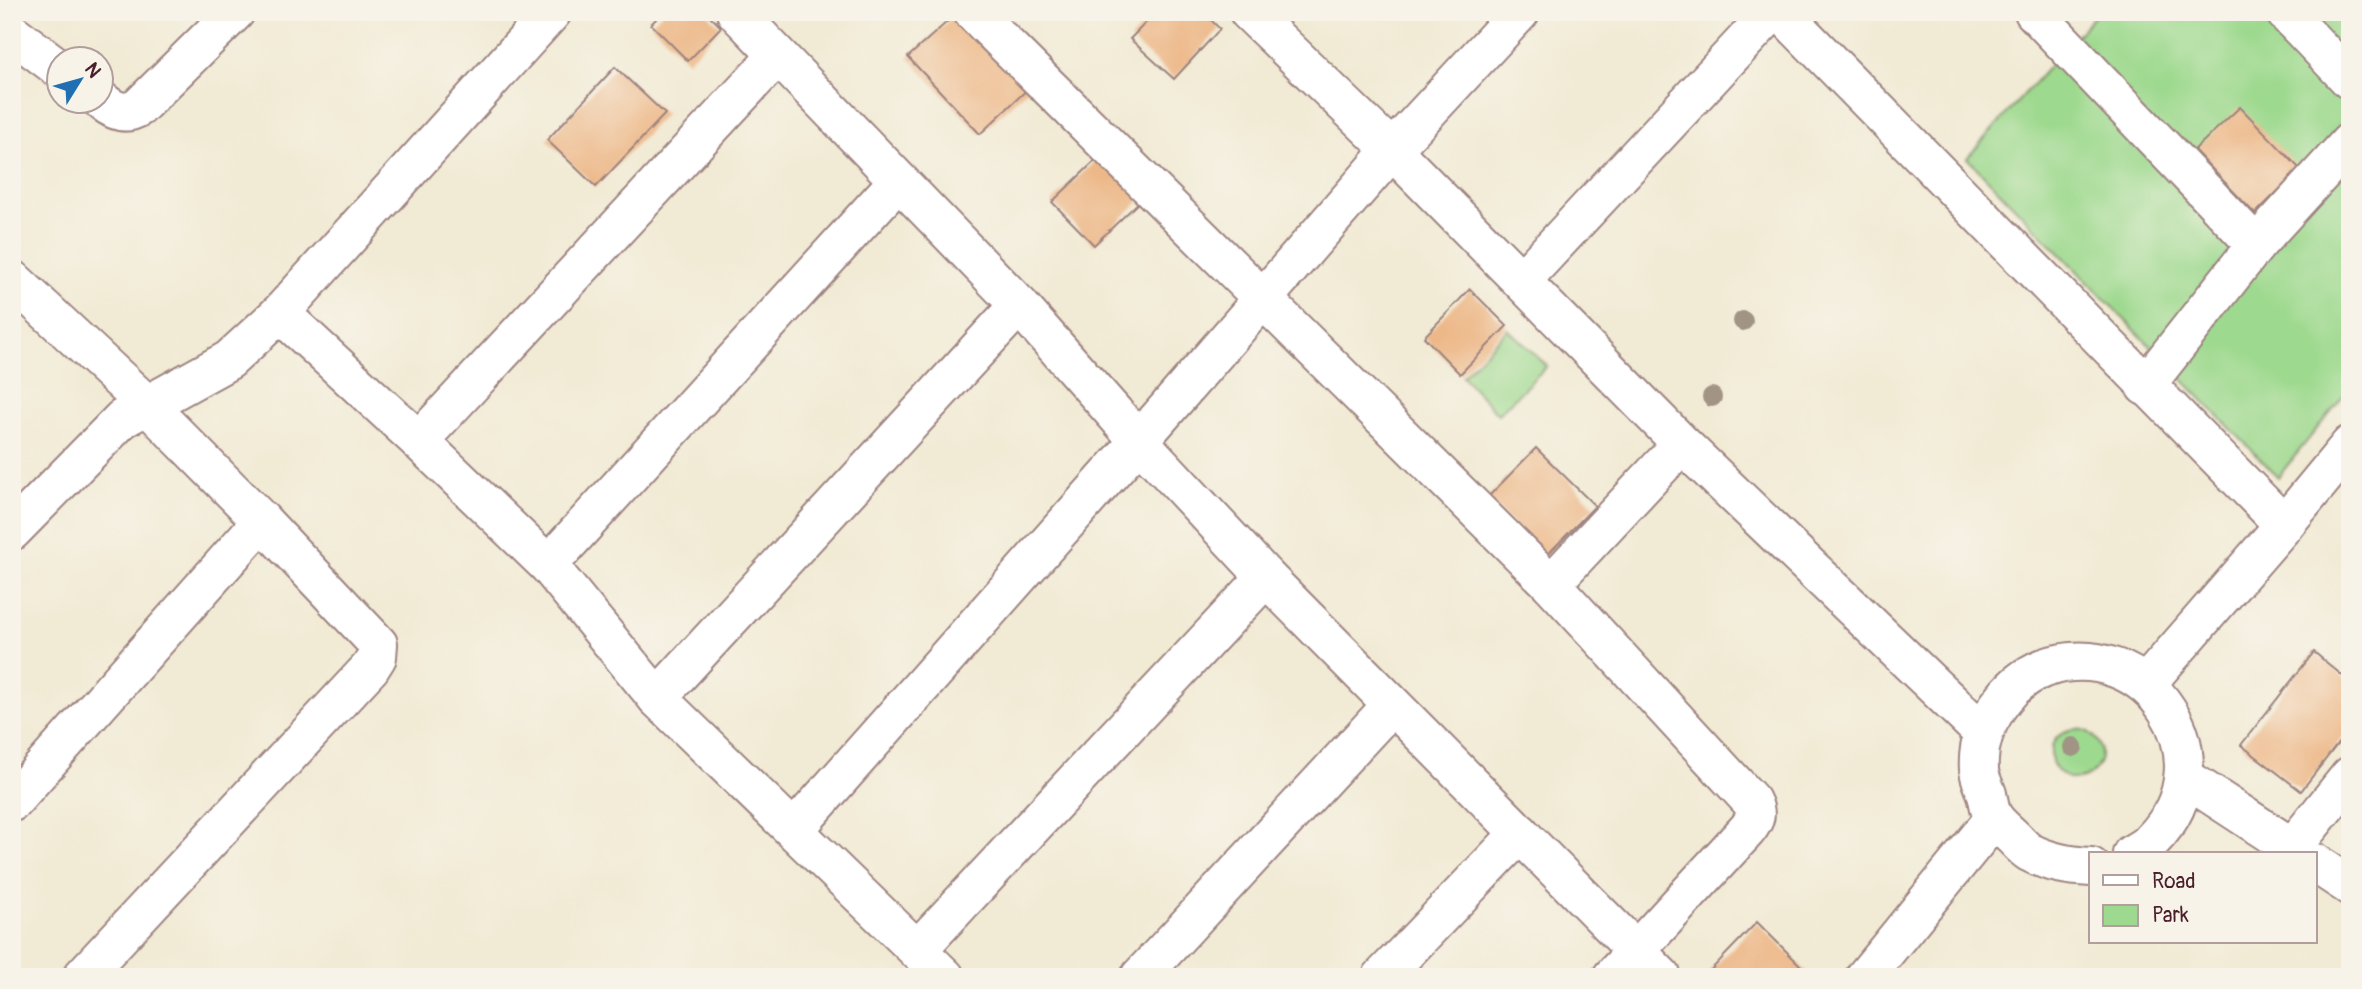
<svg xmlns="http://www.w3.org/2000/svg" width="2362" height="989" viewBox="0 0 2362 989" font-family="Pangolin,sans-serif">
  <rect width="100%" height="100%" fill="#f7f3e8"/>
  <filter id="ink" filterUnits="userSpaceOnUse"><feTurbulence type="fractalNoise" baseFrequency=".0143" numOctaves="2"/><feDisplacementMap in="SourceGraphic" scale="14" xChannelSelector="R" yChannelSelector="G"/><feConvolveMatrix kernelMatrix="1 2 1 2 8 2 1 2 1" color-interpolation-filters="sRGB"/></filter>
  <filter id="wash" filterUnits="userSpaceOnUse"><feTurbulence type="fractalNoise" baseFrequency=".00686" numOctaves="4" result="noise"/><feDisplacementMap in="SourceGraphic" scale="28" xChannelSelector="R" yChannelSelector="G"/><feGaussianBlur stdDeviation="1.57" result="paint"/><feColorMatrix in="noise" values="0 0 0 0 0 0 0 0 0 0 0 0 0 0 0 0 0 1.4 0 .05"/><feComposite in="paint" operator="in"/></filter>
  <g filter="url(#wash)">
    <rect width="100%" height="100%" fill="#f1ead4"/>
    <g fill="#9dd98e" stroke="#747c5c" stroke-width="2">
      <path d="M2098 12H2350V388L2278 477 1967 158Z"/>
      <path d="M1508 329 1547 366 1498 414 1462 376Z"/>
      <circle cx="2076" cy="754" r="25"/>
    </g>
    <g id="blocks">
      <g fill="#edb888">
        <path d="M663 12H706L721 27 688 61 651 24Z"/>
        <path d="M958 12 1033 84 980 134 908 57Z"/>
        <path d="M1156 12H1203L1220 29 1174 79 1130 39Z"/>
        <path d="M615 67 665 114 596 187 547 140Z"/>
        <path d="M2240 107 2300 169 2255 214 2194 150Z"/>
        <path d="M1101 155 1141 200 1094 245 1052 202Z"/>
        <path d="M1470 289 1507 326 1460 374 1424 337Z"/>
        <path d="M1536 448 1595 506 1545 557 1487 498Z"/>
        <path d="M2314 652 2350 682V728L2301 791 2241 745Z"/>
        <path d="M1757 922 1812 977 1706 975Z"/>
      </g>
    </g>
  </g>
  <g filter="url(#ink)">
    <use href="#blocks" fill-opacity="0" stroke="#9e8480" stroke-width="2"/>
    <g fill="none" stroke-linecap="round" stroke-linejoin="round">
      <g stroke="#9e8480" stroke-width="42">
        <g id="minor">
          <path d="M736 12 1019 305 1139 441 1266 577 1662 977"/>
          <path d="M973 12 1551 584 1751 801C1758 814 1755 820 1747 830L1612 977"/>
          <path d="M1249 12 1392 150 1682 444 1983 733"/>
          <path d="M1781 12 2284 525"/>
          <path d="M2034 12 2256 245"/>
          <path d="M2285 12 2350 80"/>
          <path d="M12 33 60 69"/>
          <path d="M102 101C114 111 125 116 139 107L235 12"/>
          <path d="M12 279 147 405 262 521 378 644 377 657 370 668 82 977"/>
          <path d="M1522 280 1772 12"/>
          <path d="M280 313 419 441 548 565 657 698 945 977"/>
          <path d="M2145 386 2256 245 2350 142"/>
          <path d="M419 441 777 56"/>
          <path d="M12 531 122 419 229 360 280 313 552 12"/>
          <path d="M548 565 898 181"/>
          <path d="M1551 584 1682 444"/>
          <path d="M2146 684 2284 525 2350 445"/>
          <path d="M657 698 1019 305"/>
          <path d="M2184 777 2302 854"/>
          <path d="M12 802 262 521"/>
          <path d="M794 830 1139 441 1392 150 1520 12"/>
          <path d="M2292 848 2350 776"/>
          <path d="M2315 863 2350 886"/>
          <path d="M2091 867C2069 866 2049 863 2029 852 2024 849 2019 843 2014 838 2008 832 2000 826 1995 819 1990 813 1989 802 1987 794 1984 786 1979 777 1979 769 1976 728 2007 682 2044 668 2149 632 2231 759 2153 839 2148 845 2139 850 2132 854"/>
          <path d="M917 950 1266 577"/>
          <path d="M1140 977 1392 705"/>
          <path d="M1382 977 1520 833"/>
          <path d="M1865 977 1994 819"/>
        </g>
      </g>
      <use href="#minor" stroke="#fff" stroke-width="38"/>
    </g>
    <g fill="#a19485">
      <circle cx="1743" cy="321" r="10"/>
      <circle cx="1712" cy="397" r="10"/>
      <circle cx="2073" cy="747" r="10"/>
    </g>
  </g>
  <rect width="2362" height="989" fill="none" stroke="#f7f3e8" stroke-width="42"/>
  <rect x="2089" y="852" width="228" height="91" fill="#f7f3e8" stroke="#b29e9c" stroke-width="2"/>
  <rect x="2103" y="875" width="35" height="10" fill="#ffffff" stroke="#b29e9c" stroke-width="2"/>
  <text x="2152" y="888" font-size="21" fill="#4a1f2b">Road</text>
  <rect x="2103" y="905" width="35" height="21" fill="#9dd98e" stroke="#b29e9c" stroke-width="2"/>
  <text x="2152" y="922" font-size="21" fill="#4a1f2b">Park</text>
  <g transform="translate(80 80) rotate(53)"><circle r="33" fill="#f7f3e8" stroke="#b29e9c" stroke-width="2"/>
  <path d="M0-5L12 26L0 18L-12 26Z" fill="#1f6fb2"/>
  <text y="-10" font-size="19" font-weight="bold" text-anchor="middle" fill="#4a1f2b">N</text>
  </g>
</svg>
